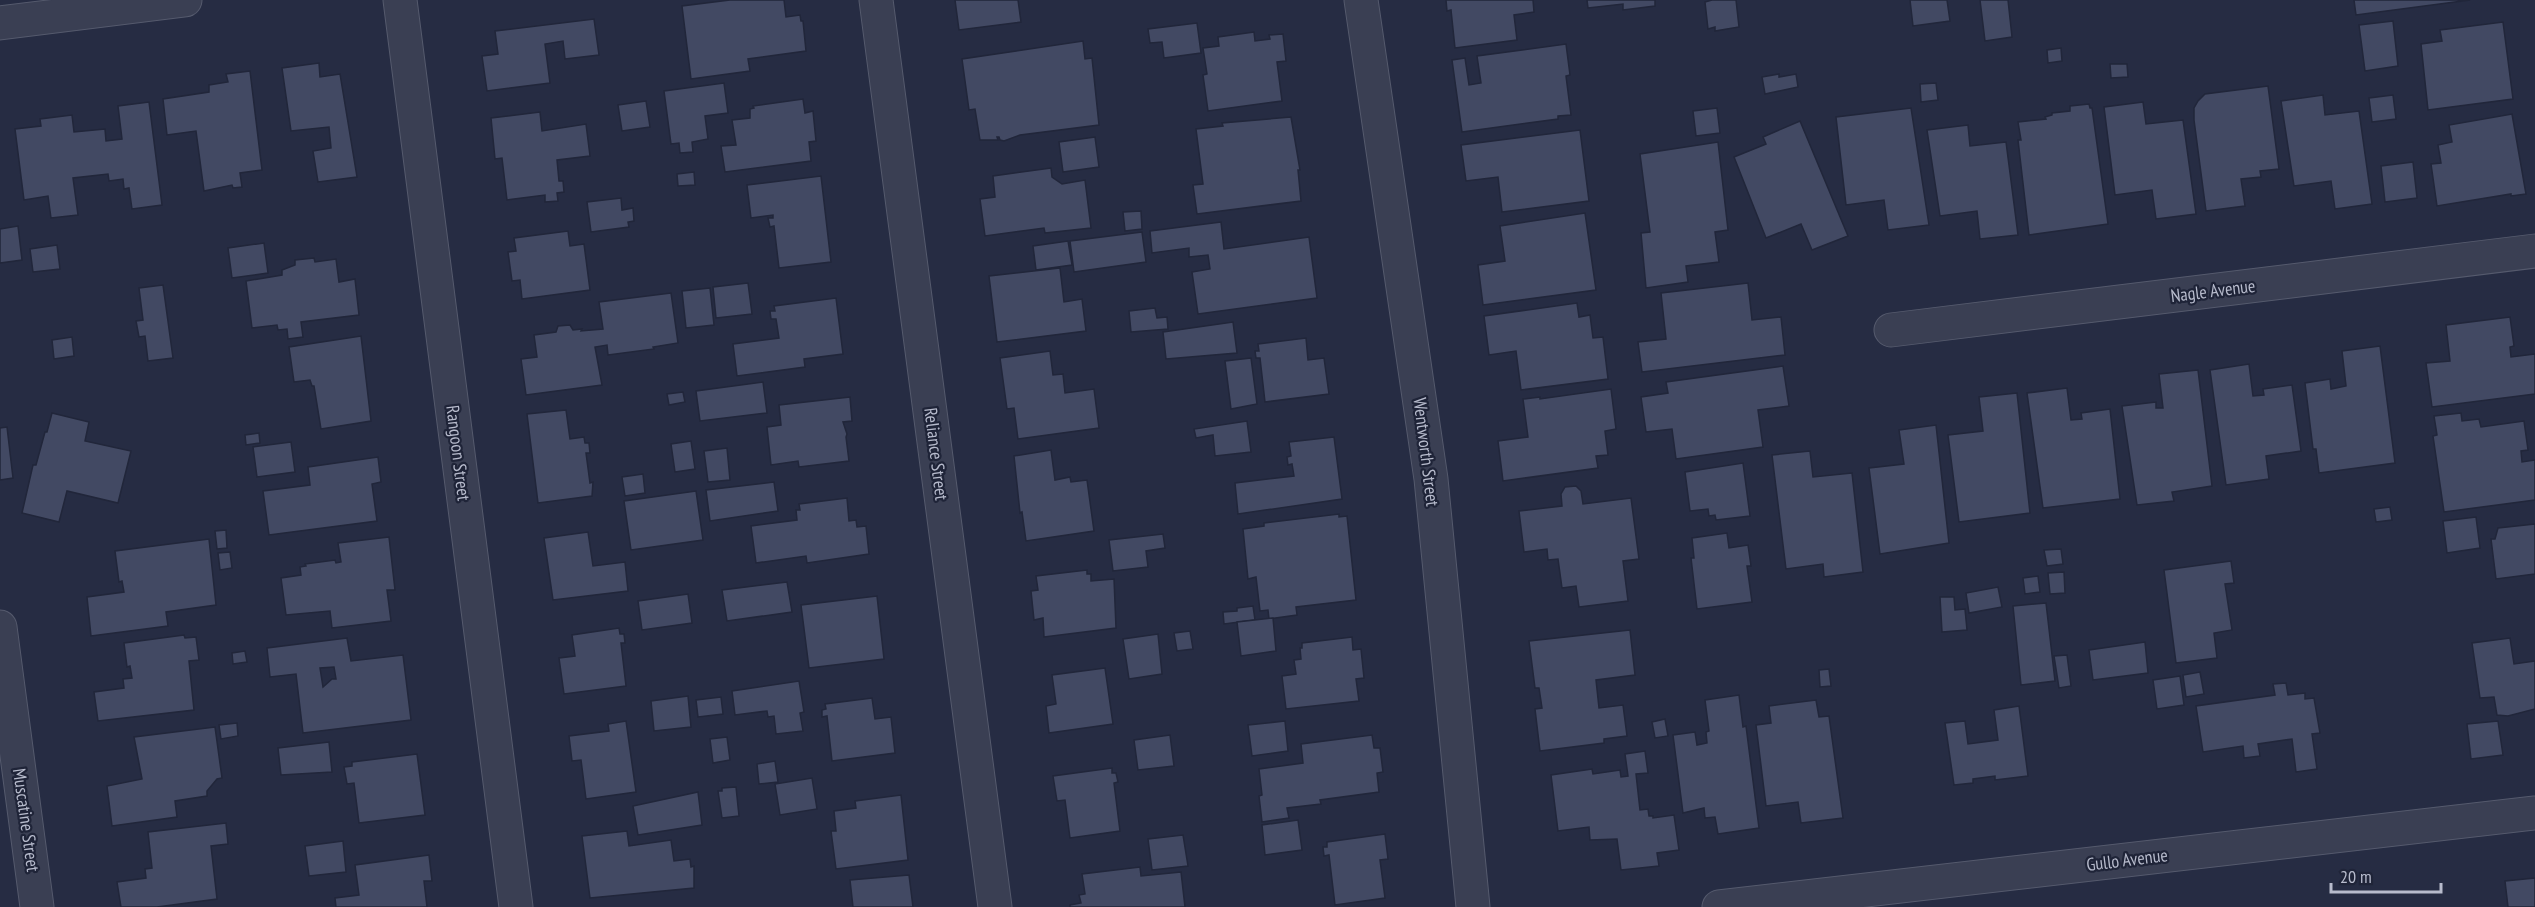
<svg xmlns="http://www.w3.org/2000/svg" width="2535" height="907" viewBox="0 0 2535 907" font-family="'PT Sans Narrow',sans-serif">
  <rect width="100%" height="100%" fill="#262c43"/>
  <g fill="#424963" stroke="#21263a" stroke-width="1.5" fill-rule="evenodd">
    <path d="M730 0H784L786 17 800 15 801 21H803L806 51 748 59 750 71 691 79 682 6Z"/>
    <path d="M955 0H1018L1021 22 959 30Z"/>
    <path d="M1446 0H1533L1534 12 1514 15 1517 40 1455 48 1451 10 1447 11Z"/>
    <path d="M1587 0H1655V6L1623 10V4L1588 8Z"/>
    <path d="M1712 0H1736L1739 27 1715 31V27L1708 29 1705 2Z"/>
    <path d="M1910 0H1947L1950 21 1913 26Z"/>
    <path d="M1980 0H2008L2012 37 1985 41Z"/>
    <path d="M2354 0H2470L2356 15Z"/>
    <path d="M594 19 599 55 565 59 563 41 545 44 550 83 487 91 482 56 498 54 495 31Z"/>
    <path d="M2393 21 2398 66 2365 71 2359 25Z"/>
    <path d="M2503 22 2513 99 2428 110 2421 44 2442 41 2440 30Z"/>
    <path d="M1197 23 1201 53 1164 58 1162 42 1150 43 1148 29Z"/>
    <path d="M1254 32 1255 41 1270 39 1269 35 1283 34 1286 61 1277 62 1282 101 1208 111 1203 75 1207 74 1203 48 1219 46 1218 37Z"/>
    <path d="M1083 41 1085 59 1092 58 1099 125 1020 135 1004 141 1000 140 999 137H997L998 140H980L975 109 969 110 962 59Z"/>
    <path d="M1566 44 1570 75 1566 76 1571 115 1558 116V119L1462 132 1452 60 1465 58 1469 85 1481 83 1477 56Z"/>
    <path d="M2061 48 2062 61 2048 63 2047 50Z"/>
    <path d="M319 63 320 77 340 74 357 177 318 182 313 151 331 148 329 127 291 131 282 68Z"/>
    <path d="M2110 64H2127L2128 77 2111 78Z"/>
    <path d="M250 71 262 170 240 173 242 187 233 188 232 185 204 191 196 131 167 135 163 99 209 92V85L228 82 226 74Z"/>
    <path d="M1779 74V77L1796 74 1798 87 1765 94 1762 77Z"/>
    <path d="M724 83 728 113 705 116 708 139 692 142 693 152 680 153 679 143 671 144 664 91Z"/>
    <path d="M1936 83 1938 100 1921 102 1920 84Z"/>
    <path d="M2268 86 2279 169 2260 171 2261 177 2241 179 2245 206 2206 211 2194 120V108L2198 101 2205 94Z"/>
    <path d="M2323 95 2325 115 2359 111 2372 204 2335 209 2331 181 2294 186 2281 101Z"/>
    <path d="M2393 95 2396 119 2372 122 2369 98Z"/>
    <path d="M803 99 805 113 813 111 816 141 809 142 811 161 725 172 721 146 736 145 732 120 750 118V109L754 108 753 106Z"/>
    <path d="M646 101 650 127 622 131 618 105Z"/>
    <path d="M149 102 162 205 132 209 129 188 124 189 123 179 109 181 108 174 73 178 78 215 51 218 48 196 24 200 15 129 41 126 40 119 72 115 74 132 105 129 106 141 122 139 118 106Z"/>
    <path d="M2143 102 2146 124 2183 120 2196 214 2156 219 2152 190 2115 195 2104 107Z"/>
    <path d="M2089 104 2090 108H2092L2108 224 2029 235 2018 140H2021L2018 122 2046 119 2045 117 2052 115V113L2070 111V106Z"/>
    <path d="M1717 108 1720 133 1696 136 1693 111Z"/>
    <path d="M1911 108 1929 225 1888 230 1884 200 1846 205 1836 117Z"/>
    <path d="M540 112 542 131 586 124 590 156 557 160 559 181H563L564 192 557 193 558 201 545 202V195L507 200 502 158 495 159 491 118Z"/>
    <path d="M2512 114 2526 194 2511 196V194L2437 206 2431 164 2441 163 2438 145 2452 142 2449 125Z"/>
    <path d="M1291 117 1300 170H1298L1301 201 1197 214 1193 185 1203 184 1196 129 1223 126 1222 123Z"/>
    <path d="M1800 121 1848 236 1812 250 1801 224 1766 238 1734 157 1766 144 1763 137Z"/>
    <path d="M1968 125 1970 146 2006 142 2018 235 1980 239 1977 211 1940 216 1927 130Z"/>
    <path d="M1580 130 1589 201 1502 212 1498 177 1466 181 1461 145Z"/>
    <path d="M1095 137 1099 167 1063 172 1059 142Z"/>
    <path d="M1718 142 1728 230 1715 232 1719 262 1686 266 1688 282 1646 288 1641 233 1650 232 1640 154Z"/>
    <path d="M2413 162 2417 198 2385 202 2381 166Z"/>
    <path d="M1051 168 1052 177 1062 184 1085 180 1091 228 1045 233 1044 228 985 236 980 199 995 197 993 176Z"/>
    <path d="M694 172 695 185 678 186 677 174Z"/>
    <path d="M821 176 831 262 779 268 774 226 770 227 768 218H773V215L751 218 747 185Z"/>
    <path d="M621 198 622 210 633 208 634 221 628 222 629 227 591 232 587 202Z"/>
    <path d="M1141 211 1142 229 1125 231 1123 212Z"/>
    <path d="M1585 213 1596 290 1483 305 1478 265 1505 261 1500 226Z"/>
    <path d="M1221 222 1224 249 1309 237 1317 298 1198 314 1192 272 1210 269 1208 255 1189 257V248L1152 253 1150 231Z"/>
    <path d="M18 226 22 260 0 263V229Z"/>
    <path d="M568 231 570 246 584 244 590 290 522 299 520 280 512 281 508 252 516 251 514 238Z"/>
    <path d="M1142 232 1146 262 1074 272 1070 241Z"/>
    <path d="M1068 241 1072 265 1036 270 1033 246Z"/>
    <path d="M264 243 268 273 232 278 228 248Z"/>
    <path d="M57 245 60 269 33 272 30 249Z"/>
    <path d="M314 258 315 262 336 259 339 282 355 279 359 315 301 322 303 337 288 339 287 329 278 330 277 325 252 328 246 281 282 275V270L295 265V260Z"/>
    <path d="M1060 268 1064 302 1082 299 1086 331 997 342 989 276Z"/>
    <path d="M748 283 752 314 716 318 713 287Z"/>
    <path d="M1748 283 1752 320 1781 317 1785 355 1642 372 1638 342 1666 339 1661 293Z"/>
    <path d="M163 285 173 358 148 361 145 336 139 337 136 321 143 320 139 288Z"/>
    <path d="M710 288 714 325 686 328 682 291Z"/>
    <path d="M671 293 678 343 653 347 654 349 608 355 607 345 595 347 602 385 526 395 521 359 537 357 534 335 556 332 558 326 570 325 573 330 582 329 581 331 603 329 599 302Z"/>
    <path d="M836 298 843 354 804 359 805 367 737 376 733 344 779 338 776 319H771L770 311H775L774 306Z"/>
    <path d="M1577 303 1579 317 1590 315 1593 338 1603 337 1608 379 1521 390 1516 351 1489 355 1484 316Z"/>
    <path d="M1155 308 1157 318 1167 317 1168 329 1131 332 1129 311Z"/>
    <path d="M2510 317 2514 346 2510 347 2511 357 2535 354V394L2432 407 2426 363 2450 361 2446 325Z"/>
    <path d="M1233 322 1237 353 1166 359 1163 332Z"/>
    <path d="M361 336 371 421 321 429 314 386H312L310 380 294 382 289 347Z"/>
    <path d="M72 337 74 356 54 359 52 340Z"/>
    <path d="M1306 338 1308 360 1324 358 1329 394 1265 402 1260 358H1256L1255 351H1259L1258 344Z"/>
    <path d="M2380 346 2395 463 2319 473 2316 449H2313L2305 383 2330 379 2331 389 2346 386 2342 351Z"/>
    <path d="M1050 351 1053 375 1063 374 1065 393 1094 389 1099 428 1018 439 1014 408 1007 409 1000 358Z"/>
    <path d="M1251 358 1257 404 1231 409 1225 361Z"/>
    <path d="M2249 364 2253 396 2264 395 2263 389 2292 385 2301 451 2266 456 2269 479 2226 485 2210 370Z"/>
    <path d="M1783 366 1789 406 1758 410 1763 447 1676 459 1672 429 1646 432 1641 397 1668 393 1666 382Z"/>
    <path d="M2198 370 2212 486 2172 492 2174 501 2137 505 2122 406 2156 402V408H2163L2159 374Z"/>
    <path d="M763 382 767 413 700 421 696 391Z"/>
    <path d="M2067 388 2071 420 2082 419 2081 413 2110 409 2120 499 2043 508 2027 393Z"/>
    <path d="M1611 389 1616 429 1605 431 1608 455 1596 456 1598 468 1503 481 1498 441 1528 437 1523 399 1540 397V399Z"/>
    <path d="M683 392 685 402 669 405 667 394Z"/>
    <path d="M2017 393 2030 513 1959 522 1948 435 1983 431 1979 397Z"/>
    <path d="M850 397 852 421 843 422 847 434 846 437 849 461 799 467 798 461 771 465 767 427 781 425 779 405Z"/>
    <path d="M566 410 570 439 584 437 585 443H589L590 453H586L590 483 593 482 592 496 538 503 527 414Z"/>
    <path d="M52 413 89 422 85 441 131 451 118 503 67 491 59 522 22 513 33 465H36L45 432H47Z"/>
    <path d="M2461 413 2462 421 2479 419 2481 427 2524 421 2528 450 2521 451 2522 462 2535 460V500L2444 512 2433 436 2437 435 2434 416Z"/>
    <path d="M1247 421 1251 452 1215 456 1213 435 1196 438 1194 429Z"/>
    <path d="M1936 425 1949 543 1880 554 1869 468 1904 464 1899 430Z"/>
    <path d="M7 427 13 478 0 480V428Z"/>
    <path d="M259 433 260 443 246 445 245 435Z"/>
    <path d="M1334 437 1342 499 1238 514 1235 483 1294 476 1292 464 1288 465 1287 457 1291 456 1289 442Z"/>
    <path d="M691 441 695 469 675 472 671 444Z"/>
    <path d="M291 442 295 472 257 477 253 447Z"/>
    <path d="M727 448 730 480 708 482 704 451Z"/>
    <path d="M1051 450 1055 480 1070 477 1071 482 1087 480 1094 531 1026 541 1022 512 1020 513 1014 456Z"/>
    <path d="M1810 451 1813 477 1852 473 1863 572 1824 577 1823 564 1786 569 1772 455Z"/>
    <path d="M378 457 381 482 372 484 377 521 269 535 263 491 310 485 308 467Z"/>
    <path d="M1743 463 1750 516 1716 520 1715 515 1709 516 1708 509 1690 511 1685 472Z"/>
    <path d="M643 474 645 493 625 496 622 477Z"/>
    <path d="M774 482 778 511 710 521 706 490Z"/>
    <path d="M1576 486 1581 491 1583 504 1631 498 1639 559 1623 561 1628 601 1579 607 1576 586 1562 588 1558 559 1548 560 1547 549 1524 552 1519 511 1562 506 1561 494 1565 487Z"/>
    <path d="M696 491 703 540 631 550 624 501Z"/>
    <path d="M847 498 849 521 856 520 857 527 866 526 869 554 807 563 806 556 756 563 751 526 797 520 796 510H800L799 504Z"/>
    <path d="M2390 507 2392 520 2376 522 2374 509Z"/>
    <path d="M1339 514V517L1347 516 1356 600 1296 607 1297 615 1269 619 1268 610 1260 611 1256 577 1248 579 1243 529 1264 526V523Z"/>
    <path d="M2476 517 2480 548 2447 553 2443 521Z"/>
    <path d="M2535 524V574L2496 579 2491 539H2495L2498 528Z"/>
    <path d="M226 530 227 548 217 549 215 531Z"/>
    <path d="M588 532 593 566 625 562 628 591 553 600 544 538Z"/>
    <path d="M1727 533 1729 548 1748 545 1751 566H1747L1752 602 1697 609 1691 558H1694L1692 538Z"/>
    <path d="M1163 534 1165 548 1146 551 1148 567 1113 571 1109 540Z"/>
    <path d="M389 537 395 590H387L391 621 332 628 330 611 286 615 281 578 301 575 300 567 306 566 305 564 335 560 336 563 341 562 338 543Z"/>
    <path d="M209 539 216 605 166 612 168 626 91 636 87 597 124 592 122 581 119 582 115 551Z"/>
    <path d="M2061 549 2063 564 2047 566 2044 550Z"/>
    <path d="M230 552 232 568 220 570 218 553Z"/>
    <path d="M2231 561 2234 583 2225 584 2232 630 2214 633 2217 658 2176 663 2164 570Z"/>
    <path d="M1087 570V574H1091V581L1114 579 1116 628 1044 637 1043 618 1034 620 1031 591 1038 590 1036 576Z"/>
    <path d="M2064 572 2065 593 2050 594 2048 573Z"/>
    <path d="M2038 576 2040 592 2025 594 2023 578Z"/>
    <path d="M787 582 792 612 727 621 722 590Z"/>
    <path d="M1998 587 2002 607 1969 613 1966 593Z"/>
    <path d="M688 594 692 623 642 630 638 601Z"/>
    <path d="M877 596 884 659 809 668 801 605Z"/>
    <path d="M1940 597H1954L1955 610 1965 609 1967 630 1942 632Z"/>
    <path d="M2046 603 2055 681 2021 685 2013 606Z"/>
    <path d="M1253 606 1255 620 1224 624 1223 612 1237 611V608Z"/>
    <path d="M1273 618 1276 651 1241 656 1237 622Z"/>
    <path d="M619 628 620 634H624L625 643H621L626 686 564 694 559 658 575 656 572 635Z"/>
    <path d="M1630 630 1635 675 1596 680 1599 708 1623 705 1627 736 1604 739V743L1540 751 1535 709 1542 708 1539 688H1535L1529 641Z"/>
    <path d="M1190 631 1193 649 1177 651 1174 633Z"/>
    <path d="M1158 634 1162 674 1129 679 1123 639Z"/>
    <path d="M184 635 185 638 196 637 199 660 189 661 194 710 98 721 94 692 124 688 123 679 132 678 130 666 127 667 124 643Z"/>
    <path d="M1352 637 1353 650 1361 649 1364 678 1356 679 1359 701 1286 709 1282 676 1296 674 1294 660 1301 659 1300 648H1302V643Z"/>
    <path d="M347 638 351 661 403 655 411 720 303 733 296 674 270 677 267 648ZM334 667 336 679H332L323 687 320 668Z"/>
    <path d="M2510 638 2514 664 2535 661V709L2508 716 2497 715 2494 697 2480 698 2472 643Z"/>
    <path d="M2145 642 2148 673 2093 680 2089 650Z"/>
    <path d="M245 651 247 662 233 664 232 653Z"/>
    <path d="M2067 655 2071 686 2059 688 2054 656Z"/>
    <path d="M1105 668 1113 724 1049 733 1046 706 1056 704 1052 675Z"/>
    <path d="M1829 669 1831 686 1820 687 1819 670Z"/>
    <path d="M2200 672 2204 694 2186 697 2183 675Z"/>
    <path d="M2180 676 2184 705 2157 709 2153 680Z"/>
    <path d="M799 681 804 712 800 713 803 731 776 734 774 716 768 717 767 711 735 715 732 691Z"/>
    <path d="M2286 683 2288 695 2305 693V699L2314 698 2320 733 2312 734 2317 769 2296 772 2292 739 2258 744 2260 756 2244 758 2243 746 2203 752 2196 706 2275 695 2273 684Z"/>
    <path d="M1739 695 1743 727 1746 726 1759 828 1718 834 1715 817 1705 818 1704 808 1683 813 1673 735 1695 732 1697 745 1707 743 1706 732 1709 731 1705 700Z"/>
    <path d="M688 696 691 727 654 731 651 701Z"/>
    <path d="M721 697 723 714 698 717 696 700Z"/>
    <path d="M872 698 875 719 891 717 895 753 832 761 827 716 822 717V710L826 709 825 704Z"/>
    <path d="M1816 700 1819 717 1829 716 1843 818 1801 823 1798 802 1766 806 1756 725 1771 723 1769 706Z"/>
    <path d="M2019 706 2028 776 1995 780V776L1973 779V783L1954 785 1945 723 1965 721 1968 744 1998 740 1994 710Z"/>
    <path d="M1665 719 1668 736 1655 738 1652 722Z"/>
    <path d="M626 721 636 792 586 799 581 760 572 761 569 736 609 731 608 724Z"/>
    <path d="M1285 721 1288 751 1252 756 1248 725Z"/>
    <path d="M2498 721 2503 755 2471 759 2467 724Z"/>
    <path d="M237 723 238 736 221 739 219 725Z"/>
    <path d="M215 727 222 778 217 779 207 791V796L175 801 177 817 112 826 107 786 142 779 134 737Z"/>
    <path d="M1170 735 1174 766 1138 770 1134 740Z"/>
    <path d="M1372 735 1374 748H1380L1383 772 1377 773 1379 792 1320 800 1321 804 1287 808 1289 818 1262 822 1259 796 1262 795 1259 769 1303 763 1301 744Z"/>
    <path d="M727 737 730 760 713 763 710 739Z"/>
    <path d="M329 742 332 772 281 775 278 748Z"/>
    <path d="M1645 751 1648 773 1636 774 1640 810 1648 809 1649 816H1653V818L1674 815 1679 850 1657 853 1659 866 1621 870 1617 839 1590 840 1589 827 1558 831 1551 775 1592 769 1593 774 1620 770 1621 777 1628 776 1625 754Z"/>
    <path d="M417 754 425 815 359 823 354 783 347 784 344 767 352 766V762Z"/>
    <path d="M775 761 778 782 759 784 757 764Z"/>
    <path d="M1112 768V773H1116L1118 782 1114 783 1120 831 1070 838 1065 800 1057 801 1053 776Z"/>
    <path d="M812 778 817 809 780 815 775 784Z"/>
    <path d="M736 787 739 816 722 818 718 791H722V788Z"/>
    <path d="M698 792 702 825 638 835 633 806Z"/>
    <path d="M901 795 908 860 836 869 831 831H836L834 811 856 808 855 801Z"/>
    <path d="M1298 820 1302 850 1265 855 1262 825Z"/>
    <path d="M226 823 228 844 211 846 217 899 157 907H121L117 882 146 878 145 869 152 868 148 832Z"/>
    <path d="M627 831 629 846 671 840 674 861 690 859 691 867 694 866V888L590 898 582 836Z"/>
    <path d="M1385 834 1388 859 1380 860 1385 898 1335 905 1329 855 1324 856 1323 847H1327V842Z"/>
    <path d="M1183 835 1188 866 1152 870 1148 839Z"/>
    <path d="M343 841 346 872 309 876 305 846Z"/>
    <path d="M429 855 432 881H424L427 907H336L335 898 359 895 355 865Z"/>
    <path d="M1140 867 1141 876 1181 872 1185 907H1070V905L1081 903 1079 895 1085 894 1082 874Z"/>
    <path d="M909 875 913 907H853L850 880Z"/>
    <path d="M2535 878V907H2508L2505 881Z"/>
  </g>
  <g fill="none" stroke-linecap="round" stroke-linejoin="round">
    <g stroke="#555a6d" stroke-width="35">
      <g id="minor">
        <path d="M400 0 516 907"/>
        <path d="M876 0 995 907"/>
        <path d="M1891 330 2535 251"/>
        <path d="M0 627 37 907"/>
        <path d="M1719 907 2535 813"/>
      </g>
    </g>
    <g stroke="#555a6d" stroke-width="35">
      <g id="tertiary">
        <path d="M1361 0 1431 479 1473 907"/>
        <path d="M0 23 185 0"/>
      </g>
    </g>
    <use href="#minor" stroke="#3a3f53" stroke-width="33"/>
    <use href="#tertiary" stroke="#3a3f53" stroke-width="33"/>
  </g>
  <g text-anchor="middle" stroke-width="4.5" stroke-linejoin="round" paint-order="stroke">
    <g font-size="18" fill="#b7bbcc" stroke="#1f2438">
      <text transform="translate(2213 291) rotate(-7)" y="6">Nagle Avenue</text>
      <text transform="translate(1426 452) rotate(83)" y="6">Wentworth Street</text>
      <text transform="translate(458 453) rotate(83)" y="6">Rangoon Street</text>
      <text transform="translate(936 454) rotate(83)" y="6">Reliance Street</text>
      <text transform="translate(26 820) rotate(82)" y="6">Muscatine Street</text>
      <text transform="translate(2127 860) rotate(-7)" y="6">Gullo Avenue</text>
    </g>
  </g>
  <path d="M2331 883v9h110v-9" fill="none" stroke="#b7bbcc" stroke-width="3"/>
  <text x="2340" y="883" font-size="18" fill="#b7bbcc" stroke="#1f2438" stroke-width="4.5" paint-order="stroke">20 m</text>
</svg>
